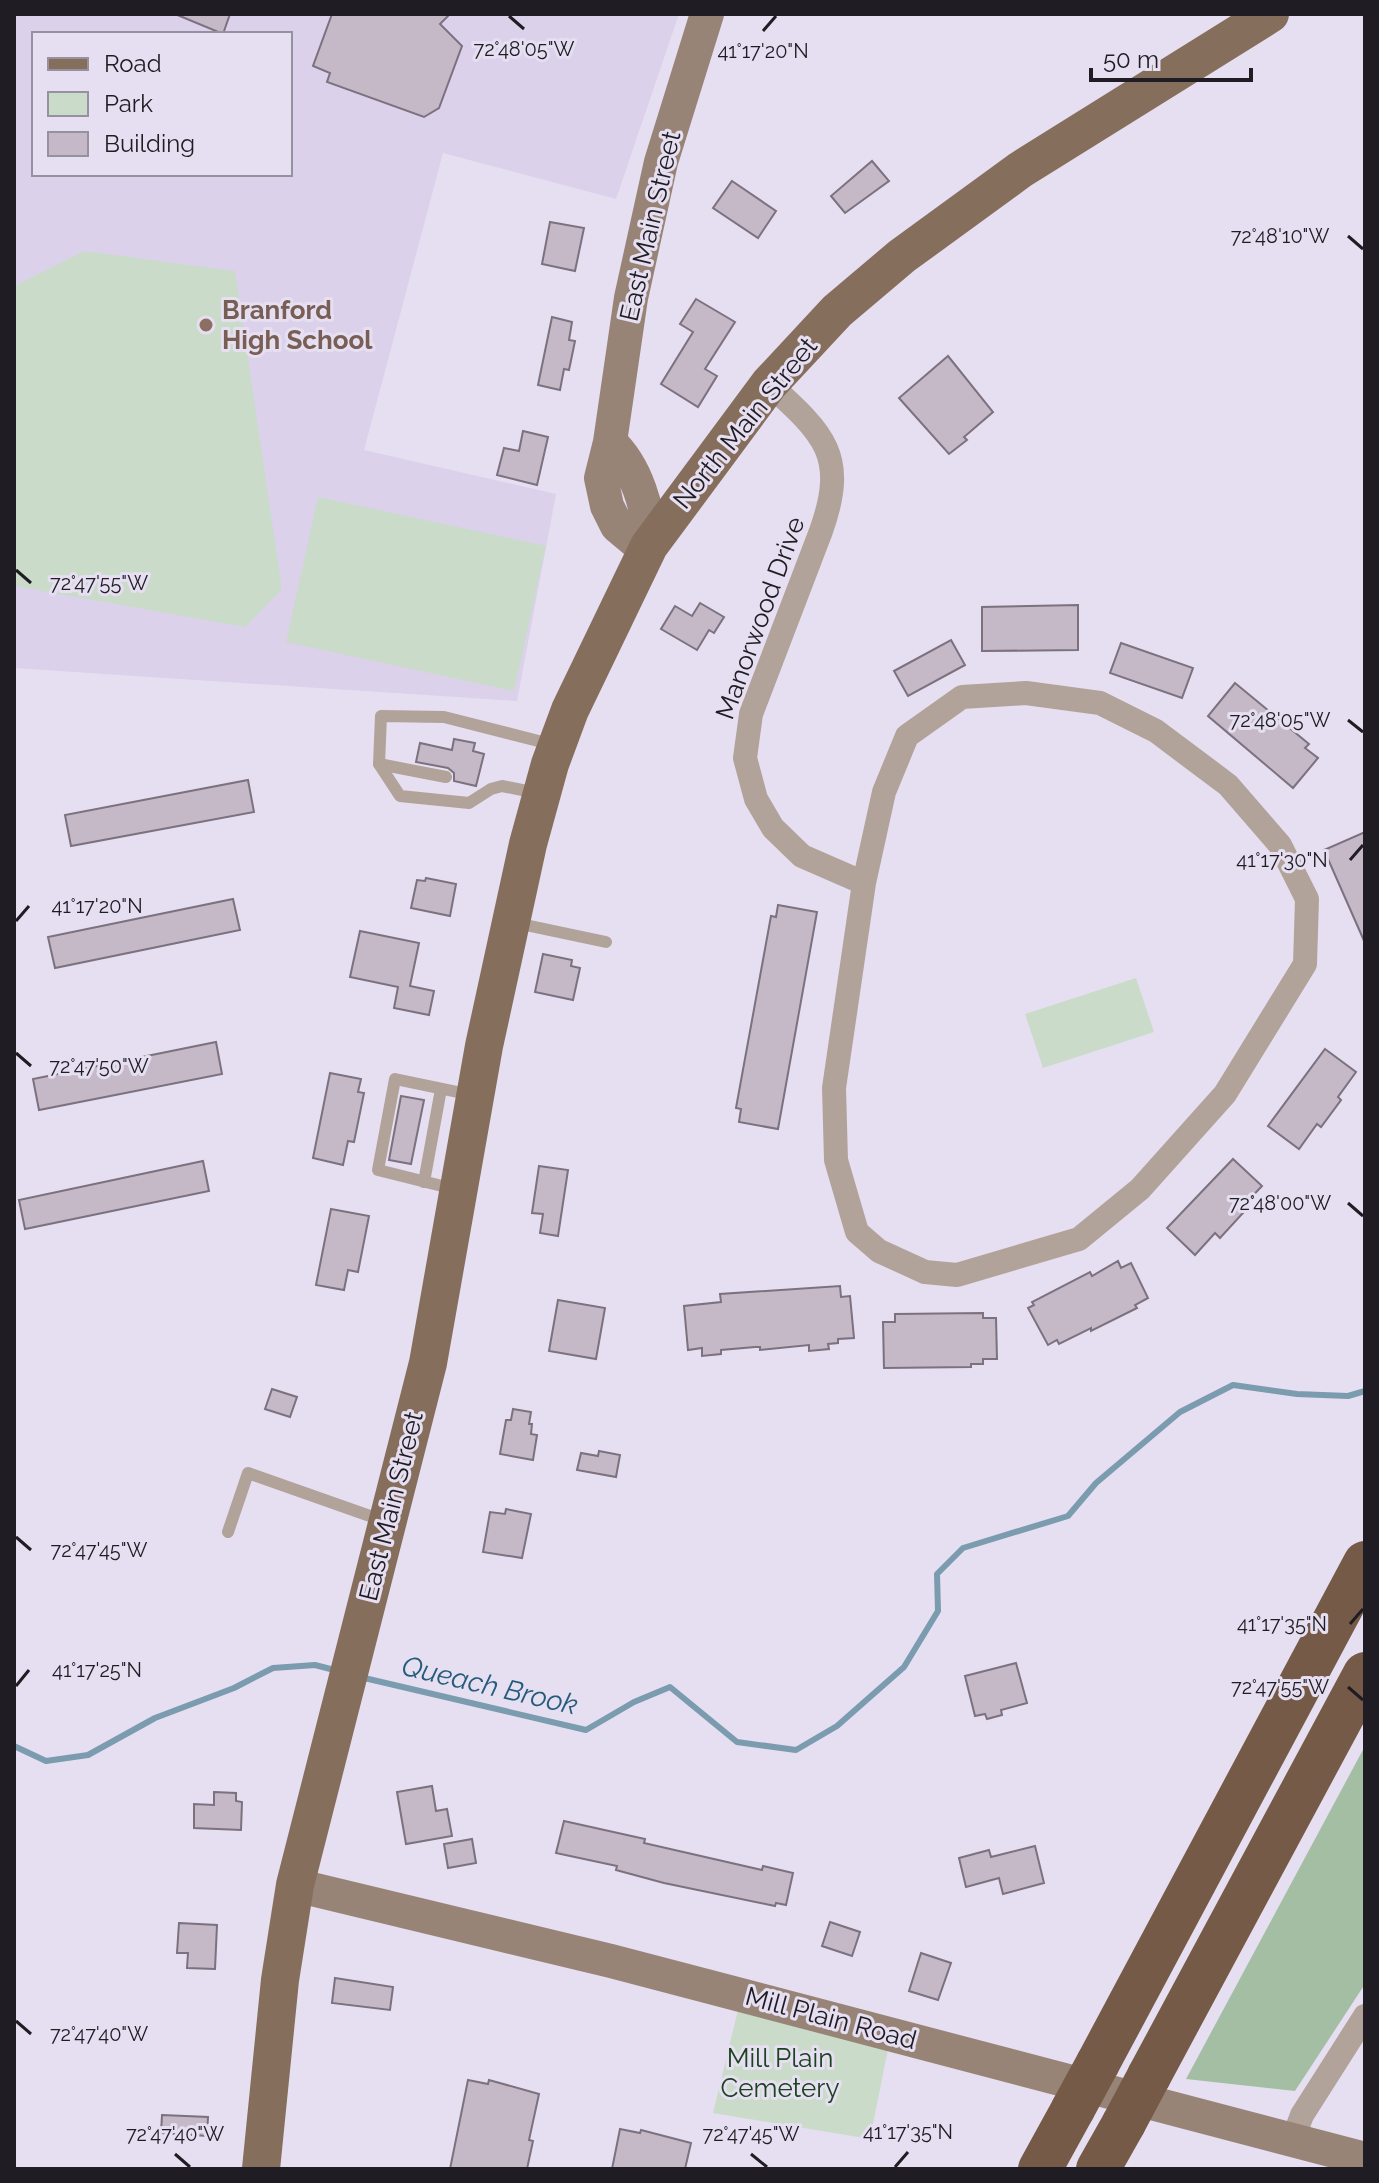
<svg xmlns="http://www.w3.org/2000/svg" width="1379" height="2183" viewBox="0 0 1379 2183" font-family="Raleway,sans-serif">
  <rect width="100%" height="100%" fill="#e6dff1"/>
  <path fill="#dbd1ea" fill-rule="evenodd" d="M14 14H679L616 199 443 153 364 450 556 494 517 701 14 668ZM34 34H290V174H34Z"/>
  <g fill="#cadbca">
    <path d="M84 251 235 271 282 589 245 627 14 586V286Z"/>
    <path d="M318 497 546 546 514 691 286 642Z"/>
    <path d="M1136 978 1154 1032 1043 1068 1025 1014Z"/>
    <path d="M738 2010 888 2049 870 2139 713 2113Z"/>
  </g>
  <path fill="#a4bea4" d="M1365 1746V1984L1295 2091 1186 2079Z"/>
  <g fill="none" stroke-linecap="round" stroke-linejoin="round">
    <g stroke="#7b9baf" stroke-width="6">
      <path d="M360 1677 586 1730 634 1702 670 1687 737 1742 796 1750 837 1726 904 1667 938 1611 937 1574 963 1548 1068 1516 1096 1483 1180 1412 1233 1385 1297 1394 1348 1396 1365 1391"/>
      <path d="M14 1746 46 1761 88 1755 155 1718 234 1688 273 1668 315 1665 338 1671"/>
    </g>
  </g>
  <g fill="#c5b9c8" stroke="#7b717f" stroke-width="2">
    <path d="M175 14H230L223 34Z"/>
    <path d="M332 14H450L440 24 462 46 439 108 424 117 327 82 330 73 313 66Z"/>
    <path d="M872 161 889 181 845 213 831 196Z"/>
    <path d="M732 181 776 211 758 238 713 208Z"/>
    <path d="M550 222 584 228 575 271 542 264Z"/>
    <path d="M696 299 735 322 705 369 717 376 698 407 661 384 693 332 680 324Z"/>
    <path d="M552 317 572 322 569 340 575 341 569 370 564 369 560 390 538 385Z"/>
    <path d="M948 356 993 412 964 437 967 440 949 454 899 398Z"/>
    <path d="M523 431 548 437 537 485 497 475 504 448 519 451Z"/>
    <path d="M700 603 724 617 714 633 709 630 697 650 661 629 675 606 692 616Z"/>
    <path d="M1078 605V650L982 651V607Z"/>
    <path d="M951 640 965 665 908 696 894 671Z"/>
    <path d="M1121 643 1193 668 1182 698 1110 673Z"/>
    <path d="M1235 683 1309 744 1305 748 1318 758 1293 788 1208 716Z"/>
    <path d="M454 739 475 743 473 751 484 754 476 786 454 781V773L448 768 416 762 420 743 452 750Z"/>
    <path d="M248 780 254 812 71 846 65 815Z"/>
    <path d="M1365 832V943L1324 850Z"/>
    <path d="M426 878 456 884 450 916 411 908 417 880 425 881Z"/>
    <path d="M233 899 240 930 55 968 48 937Z"/>
    <path d="M778 905 817 912 778 1129 739 1122 741 1109 736 1108 771 916 776 917Z"/>
    <path d="M360 931 419 943 410 986 434 991 429 1015 394 1008 398 987 350 977Z"/>
    <path d="M543 954 572 960 571 966 580 968 573 1000 535 992Z"/>
    <path d="M216 1042 222 1074 39 1110 33 1079Z"/>
    <path d="M1325 1049 1356 1072 1338 1097 1341 1100 1321 1127 1317 1124 1299 1149 1268 1126Z"/>
    <path d="M330 1073 361 1079 358 1092 364 1093 354 1142 348 1141 343 1165 313 1158Z"/>
    <path d="M401 1096 424 1100 411 1164 389 1160Z"/>
    <path d="M1233 1159 1262 1186 1240 1209 1243 1213 1220 1238 1215 1233 1195 1255 1167 1228Z"/>
    <path d="M203 1161 209 1191 25 1229 19 1200Z"/>
    <path d="M539 1166 568 1170 558 1236 540 1233 543 1214 532 1213Z"/>
    <path d="M331 1209 369 1216 358 1272 348 1270 344 1290 316 1285Z"/>
    <path d="M1118 1261 1121 1268 1131 1263 1148 1298 1135 1305 1137 1308 1091 1331V1328L1059 1344 1057 1340 1048 1345 1028 1308 1034 1305 1032 1302 1090 1272 1092 1276Z"/>
    <path d="M840 1286 841 1297 850 1296 854 1338 838 1339V1343L828 1344 829 1349 809 1351V1345L760 1350V1347H755L721 1350V1354L702 1356V1348L688 1350 684 1306 721 1302 720 1294Z"/>
    <path d="M558 1300 605 1308 596 1359 549 1351Z"/>
    <path d="M983 1313V1318H996L997 1359H983V1364H971V1367L884 1368 883 1322H895V1314Z"/>
    <path d="M272 1389 297 1397 290 1417 265 1409Z"/>
    <path d="M513 1409 531 1412 529 1424H532L531 1434 537 1435 533 1460 500 1454 506 1420H511Z"/>
    <path d="M599 1451 620 1455 616 1477 577 1470 581 1453 598 1456Z"/>
    <path d="M506 1509 531 1514 522 1558 483 1552 490 1512 505 1514Z"/>
    <path d="M1016 1663 1027 1703 1001 1710 1002 1715 987 1719 985 1714 975 1716 965 1676Z"/>
    <path d="M432 1786 436 1811 447 1809 452 1836 406 1844 397 1792Z"/>
    <path d="M214 1792 236 1793V1801L242 1802 241 1830 194 1828V1804L214 1805Z"/>
    <path d="M564 1821 645 1839 644 1843 762 1870 763 1866 793 1873 786 1905 776 1903 775 1906 664 1883 616 1870 617 1866 556 1853Z"/>
    <path d="M472 1839 476 1863 448 1868 444 1844Z"/>
    <path d="M1035 1846 1044 1883 1003 1894 999 1878 966 1887 959 1858 989 1850 991 1857Z"/>
    <path d="M830 1922 860 1932 852 1956 822 1946Z"/>
    <path d="M179 1923 217 1925 215 1969 187 1968 188 1953H177Z"/>
    <path d="M921 1953 951 1963 938 2000 909 1991Z"/>
    <path d="M335 1978 393 1987 390 2010 332 2003Z"/>
    <path d="M468 2080 488 2084 489 2080 539 2094 529 2140 533 2141 527 2169H450Z"/>
    <path d="M162 2115 208 2117 207 2136 161 2133Z"/>
    <path d="M620 2129 640 2133 641 2130 691 2143 685 2169H612Z"/>
  </g>
  <g fill="none" stroke-linecap="round" stroke-linejoin="round">
    <g stroke="#b1a39a" stroke-width="12">
      <path d="M379 764 446 777"/>
      <path d="M537 793 502 786 491 789 469 803 400 796 379 764 381 716 444 717 554 745"/>
      <path d="M516 923 606 942"/>
      <path d="M424 1182 441 1089"/>
      <path d="M454 1189 378 1170 395 1079 472 1095"/>
      <path d="M228 1532 248 1473 384 1521"/>
    </g>
    <g stroke="#b1a39a" stroke-width="24">
      <path d="M769 384C824 434 848 455 821 531L751 714 745 758 756 799 773 828 802 856 864 883 834 1088 836 1160 857 1232 879 1251 925 1272 957 1275 1079 1239 1140 1189 1225 1094 1305 964 1307 899 1280 845 1228 785 1156 731 1100 703 1026 693 962 697 907 736 884 792 864 883"/>
      <path d="M1293 2139 1302 2115 1365 2016"/>
    </g>
    <g stroke="#988477" stroke-width="34">
      <path d="M610 442C636 466 650 510 649 546L635 541 617 526 607 506 601 478 610 442 631 298 661 162 707 14"/>
      <path d="M295 1885 611 1961 1365 2159"/>
    </g>
    <path stroke="#866e5d" stroke-width="38" d="M261 2169 280 1980 295 1885 428 1363 484 1046 528 844 550 764 570 710 649 546 769 384 837 311 902 256 1020 170 1270 14"/>
    <g stroke="#765a48" stroke-width="44">
      <path d="M1098 2063 1365 1563"/>
      <path d="M1149 2076 1365 1674"/>
      <path d="M1040 2169 1073 2109"/>
      <path d="M1098 2169 1124 2123"/>
    </g>
    <g stroke="#765a48" stroke-width="44">
      <path d="M1073 2109 1098 2063"/>
      <path d="M1124 2123 1149 2076"/>
    </g>
  </g>
  <path fill="none" stroke="#1f1d23" stroke-width="3" d="M509 16 524 29M763 31 776 16M1348 236 1363 249M16 570 31 583M1348 720 1363 732M1350 860 1363 845M16 921 29 906M16 1053 31 1066M1348 1203 1363 1216M16 1537 31 1550M1350 1624 1363 1609M16 1686 29 1670M1348 1687 1363 1700M16 2021 31 2034M175 2154 190 2167M751 2154 767 2167M895 2167 908 2152"/>
  <circle fill="#8d6e63" stroke="#e6dff1" stroke-width="3" cx="206" cy="325" r="8"/>
  <g text-anchor="middle" stroke-width="6" stroke-linejoin="round" paint-order="stroke">
    <g font-size="26" fill="#1f1d23" stroke="#e6dff1">
      <text transform="translate(650 226) rotate(-77)" y="9">East Main Street</text>
      <text transform="translate(745 423) rotate(-51)" y="9">North Main Street</text>
      <text transform="translate(760 618) rotate(-70)" y="9">Manorwood Drive</text>
      <text transform="translate(391 1506) rotate(-76)" y="9">East Main Street</text>
      <text transform="translate(831 2018) rotate(15)" y="9">Mill Plain Road</text>
    </g>
    <g font-size="26" font-weight="bold" fill="#785e54" stroke="#e6dff1" text-anchor="start">
      <text x="222" y="319">Branford<tspan x="222" dy="30">High School</tspan></text>
    </g>
    <g font-size="26" fill="#1b431e" stroke="#e6dff1">
      <text x="780" y="2067">Mill Plain<tspan x="780" dy="30">Cemetery</tspan></text>
    </g>
    <g font-size="28" font-style="italic" fill="#255c7b" stroke="#e6dff1">
      <text transform="translate(490 1685) rotate(13)" y="10">Queach Brook</text>
    </g>
  </g>
  <g font-size="20" text-anchor="middle" fill="#1f1d23" stroke="#e6dff1" stroke-width="6" stroke-linejoin="round" paint-order="stroke">
    <text x="524" y="56">72°48'05"W</text>
    <text x="763" y="58">41°17'20"N</text>
    <text x="1280" y="243">72°48'10"W</text>
    <text x="99" y="590">72°47'55"W</text>
    <text x="1280" y="727">72°48'05"W</text>
    <text x="1282" y="867">41°17'30"N</text>
    <text x="97" y="913">41°17'20"N</text>
    <text x="99" y="1073">72°47'50"W</text>
    <text x="1280" y="1210">72°48'00"W</text>
    <text x="99" y="1557">72°47'45"W</text>
    <text x="1282" y="1631">41°17'35"N</text>
    <text x="97" y="1677">41°17'25"N</text>
    <text x="1280" y="1694">72°47'55"W</text>
    <text x="99" y="2041">72°47'40"W</text>
    <text x="908" y="2139">41°17'35"N</text>
    <text x="175" y="2141">72°47'40"W</text>
    <text x="751" y="2141">72°47'45"W</text>
  </g>
  <rect width="1379" height="2183" fill="none" stroke="#1f1d23" stroke-width="32"/>
  <rect x="32" y="32" width="260" height="144" fill="#e6dff1" stroke="#96919f" stroke-width="2"/>
  <rect x="48" y="58" width="40" height="12" fill="#866e5d" stroke="#96919f" stroke-width="2"/>
  <text x="104" y="72" font-size="24" fill="#1f1d23">Road</text>
  <rect x="48" y="92" width="40" height="24" fill="#cadbca" stroke="#96919f" stroke-width="2"/>
  <text x="104" y="112" font-size="24" fill="#1f1d23">Park</text>
  <rect x="48" y="132" width="40" height="24" fill="#c5b9c8" stroke="#96919f" stroke-width="2"/>
  <text x="104" y="152" font-size="24" fill="#1f1d23">Building</text>
  <path d="M1091 68v12h160v-12" fill="none" stroke="#1f1d23" stroke-width="4"/>
  <text x="1103" y="68" font-size="24" fill="#1f1d23" stroke="#e6dff1" stroke-width="6" paint-order="stroke">50 m</text>
</svg>
